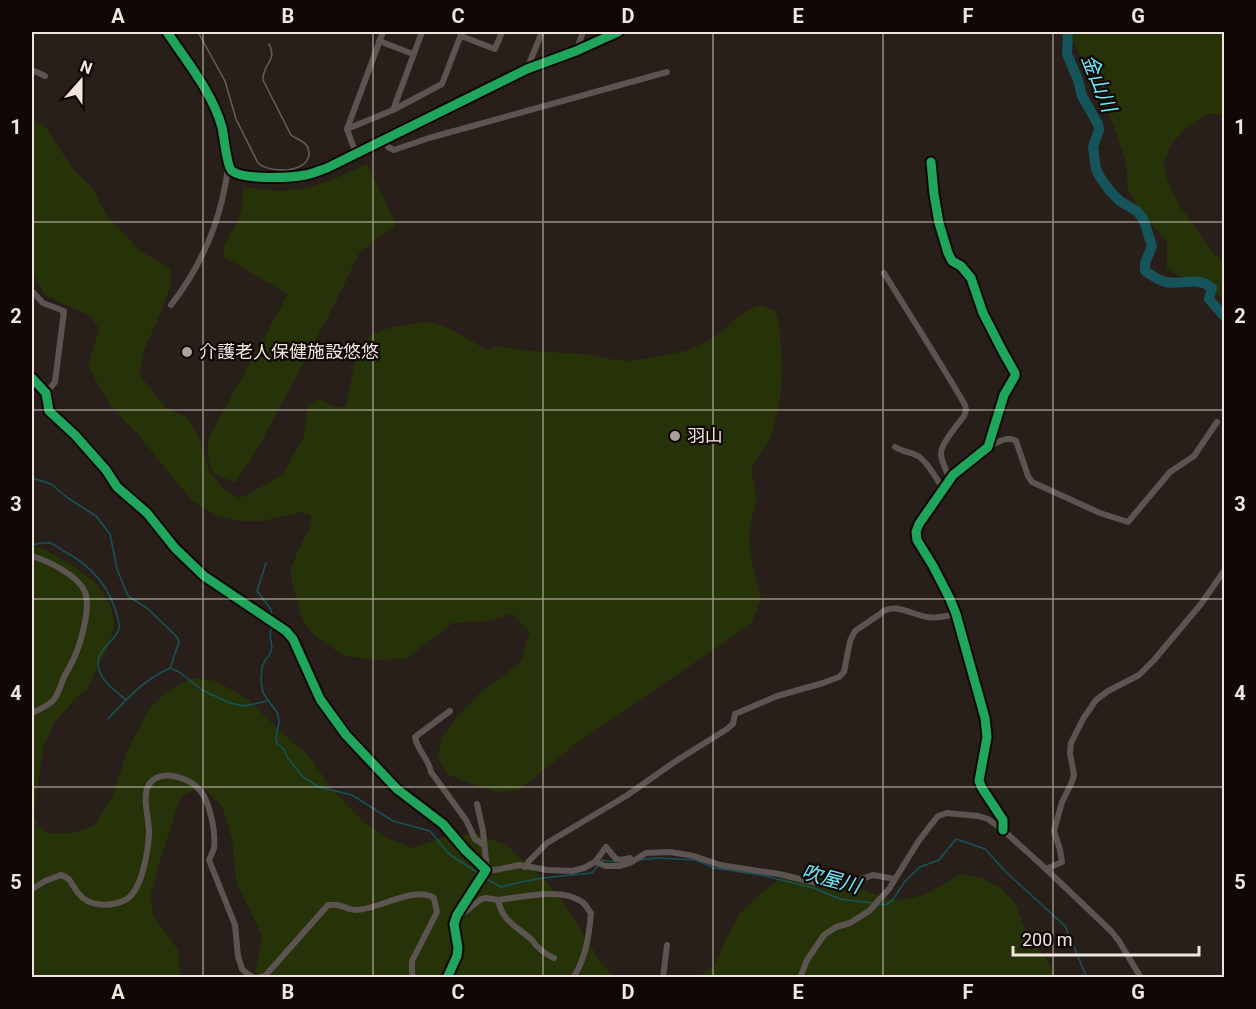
<svg xmlns="http://www.w3.org/2000/svg" width="1256" height="1009" viewBox="0 0 1256 1009" font-family="Roboto,'Noto Sans JP',sans-serif">
  <rect width="100%" height="100%" fill="#291f1a"/>
  <g fill="#263207">
    <path d="M1064 32H1224V114H1207L1184 129 1170 147 1164 162 1167 180 1179 205 1214 254 1224 261V298L1185 279 1167 269V242L1140 210 1128 189 1126 162 1114 127 1090 73 1074 43Z"/>
    <path d="M32 118 47 129 73 169 93 188 105 213 140 251 170 268V288L157 321 144 350 139 374 165 407 188 418 200 440 209 470 223 489 239 498 247 495 283 474 304 436 307 406 319 398 335 407H345C352 388 351 366 360 348 370 329 394 327 413 324 418 323 423 322 427 322 446 324 470 340 486 350L498 346 530 351 585 354 609 359 632 361 685 351 712 339 747 310 761 305 775 311 779 322 782 368 780 397 772 435 751 469 757 500 751 520 749 539 753 567 761 598 751 624 574 745 518 791 495 792 467 782 447 774 438 758 442 737 457 717 480 693 500 678 521 661 530 631 523 626 513 614 488 621 453 623 406 659 375 660 342 655 316 636 304 623 297 602 292 581 291 568 299 548 310 528 311 516 301 512 262 521H238L216 515 192 501 140 437 111 406 88 367 99 329 90 316 44 295 32 271Z"/>
    <path d="M367 164 395 222 393 229 382 235 360 252 330 313 257 450 235 483 213 473C208 462 206 449 209 437L288 294 224 257V244L237 223 242 209 243 187C255 188 269 191 281 191 312 190 340 177 367 164Z"/>
    <path d="M32 546 43 549 71 564 98 585 110 605 115 624 107 649 87 689 77 697 54 723 43 748 34 815 39 827 48 833H74L95 825 113 795 128 749 151 706 172 688 193 678 216 681 249 700 278 729 309 756 331 788 362 820 387 838 413 848 443 837 477 834 506 845 547 882 566 906 602 964 615 977H248L256 973 262 935 237 884 232 840 223 808 203 787 183 795 178 804 158 867 151 894 153 915 178 950 180 973 175 978 32 977Z"/>
    <path d="M819 874 876 895 901 901 926 894 961 874 981 878 1001 888 1016 904 1025 930 1048 962 1056 977 697 978 715 965 726 939 740 913 761 893 784 876Z"/>
  </g>
  <g fill="none" stroke-linecap="round" stroke-linejoin="round">
    <g stroke="#16545c" stroke-width="1.5">
      <path d="M32 478 51 484 68 498 96 516 110 534 117 569 128 596 147 608 177 637 179 642 170 668"/>
      <path d="M32 545C37 544 45 542 50 543 54 544 59 548 62 550 89 564 109 585 117 615 118 620 120 624 119 629 115 641 97 650 98 664 99 680 115 690 126 700"/>
      <path d="M266 563 257 591 270 608 273 618"/>
      <path d="M272 623 270 635 272 648 269 656 265 660 262 667 261 680 263 693 278 714 279 722 276 738 277 744 284 749 287 757 303 777 319 787 352 795 393 821 430 831 449 854 481 875"/>
      <path d="M108 719C126 699 145 679 170 668L179 672 202 690 230 703 245 706 267 701"/>
      <path d="M638 860 657 858 696 860 714 868 761 875 814 888 840 899 873 903"/>
      <path d="M601 862 602 860 616 862"/>
      <path d="M485 878 501 887C533 878 559 876 592 873L598 866"/>
      <path d="M878 904 885 905 892 901 905 881 920 867 939 860 956 839 985 849 1007 873 1065 926 1087 978"/>
    </g>
    <path stroke="#16545c" stroke-width="10" d="M1068 32 1067 54 1078 80 1082 96 1098 124 1099 130 1093 147 1096 169 1100 177 1110 191 1120 201 1138 212 1144 221 1152 246 1145 263V271C1151 275 1159 281 1166 282 1184 286 1196 275 1212 288L1209 299 1224 316"/>
    <g stroke="#5c5450" stroke-width="6">
      <path d="M167 32C187 62 212 92 222 127 224 137 227 167 232 171 244 180 291 178 305 175 313 174 320 170 327 168L527 69 576 51 618 32"/>
      <path d="M461 36 495 49 502 32"/>
      <path d="M379 41 413 54"/>
      <path d="M576 51 583 32"/>
      <path d="M527 69 542 32"/>
      <path d="M32 70 45 76"/>
      <path d="M393 110 422 32"/>
      <path d="M347 129 393 110 442 84 462 32"/>
      <path d="M384 139 388 147 394 150 429 138 667 72"/>
      <path d="M356 154 347 129 383 32"/>
      <path d="M931 162 934 194 939 223 948 253 952 261 961 266 971 278 983 313 1003 352 1015 373V376L1004 395 988 447 953 475 919 524 916 532 917 540 933 566 950 599 956 614 985 718 987 737 979 781 982 788 1003 820V830"/>
      <path d="M884 273C911 317 939 360 965 405L966 410 964 416C958 424 942 442 941 452 940 460 947 472 950 479"/>
      <path d="M32 291 43 303 64 311 55 382 46 393"/>
      <path d="M171 305C202 265 222 217 228 167"/>
      <path d="M32 378 46 393 49 411 75 435 106 470 117 487 147 513 175 548 204 576 286 631 293 639 320 699 346 735 397 789 443 824 466 851 486 870 457 915 454 924 458 948 457 956 447 978"/>
      <path d="M895 447C903 452 911 452 918 456 927 461 937 480 943 488"/>
      <path d="M988 447C997 443 1007 435 1016 441L1028 476 1032 482 1100 513 1128 522 1170 472 1194 456 1217 422"/>
      <path d="M32 556C48 561 78 575 85 592 91 607 81 642 75 656 72 663 68 670 64 677 61 684 59 692 55 698 50 706 39 709 32 713"/>
      <path d="M450 711 415 737C417 750 429 759 431 772L466 820 475 839 484 845"/>
      <path d="M477 804 483 831 487 869 486 870"/>
      <path d="M595 862 606 866H620L630 863 646 853 670 852 694 856 720 865 779 874 829 886 839 887 873 875 895 879"/>
      <path d="M525 867 529 861 547 843 626 796 676 761 727 729 733 724 735 714 777 696 823 683 839 677 844 672 850 641 855 631 880 614C893 601 912 615 927 617 936 619 947 616 956 614"/>
      <path d="M487 869 495 870 520 865 547 870 572 871 584 868 595 862 606 847 616 859 621 860 630 858"/>
      <path d="M1046 869 1062 862 1060 850 1054 831 1062 802 1071 784 1074 775 1070 753 1071 743 1083 719 1096 700 1108 691 1139 675 1154 660 1201 604 1224 571"/>
      <path d="M32 889 45 881 61 875C72 878 72 887 79 894 89 907 111 907 125 900 142 892 148 851 149 834 150 817 137 788 156 778 166 773 177 776 186 780 204 788 208 803 212 820 214 829 215 838 214 848 213 852 211 856 209 860L235 925 238 956 242 969 249 975 255 978"/>
      <path d="M498 900C521 897 563 887 582 902 586 904 588 910 591 913 589 936 586 958 573 978"/>
      <path d="M457 915 465 912 481 899 486 898 498 900C503 923 517 926 532 940 534 942 535 945 538 947 542 952 548 955 554 958"/>
      <path d="M257 978 265 976 328 905C329 905 336 905 337 905 344 906 349 910 356 910 378 910 414 885 434 898L437 912 412 961V972L413 978"/>
      <path d="M663 978 667 945"/>
      <path d="M800 978 807 960 824 935 836 927 850 923 869 911 889 889 918 842 930 826 938 816 947 813 978 816 988 819 1003 830 1046 869 1111 931 1119 941 1141 978"/>
    </g>
    <path stroke="#675f5b" stroke-width="1.5" d="M198 32 225 81 236 119 258 163C269 173 306 174 309 155 309 152 309 149 307 146 303 140 296 139 291 135L263 80C262 64 278 61 269 44"/>
    <g stroke="#110806" stroke-width="13">
      <g id="cycleway">
        <path d="M167 32C187 62 212 92 222 127 224 137 227 167 232 171 244 180 291 178 305 175 313 174 320 170 327 168L527 69 576 51 618 32"/>
        <path d="M931 162 934 194 939 223 948 253 952 261 961 266 971 278 983 313 1003 352 1015 373V376L1004 395 988 447 953 475 919 524 916 532 917 540 933 566 950 599 956 614 985 718 987 737 979 781 982 788 1003 820V830"/>
        <path d="M32 378 46 393 49 411 75 435 106 470 117 487 147 513 175 548 204 576 286 631 293 639 320 699 346 735 397 789 443 824 466 851 486 870 457 915 454 924 458 948 457 956 447 978"/>
      </g>
    </g>
    <use href="#cycleway" stroke="#20a55d" stroke-width="9"/>
  </g>
  <path fill="none" stroke="#f2e4df" stroke-width="1.5" stroke-opacity="0.55" d="M203 32V978M373 32V978M543 32V978M713 32V978M883 32V978M1053 32V978M32 222H1224M32 410H1224M32 599H1224M32 787H1224"/>
  <g fill="#ac9f9a" stroke="#110806" stroke-width="2">
    <circle cx="187" cy="352" r="6"/>
    <circle cx="675" cy="436" r="6"/>
  </g>
  <g text-anchor="middle" stroke-width="4.5" stroke-linejoin="round" paint-order="stroke">
    <g font-size="18" fill="#f2e4df" stroke="#110806" text-anchor="start">
      <text x="199" y="358">介護老人保健施設悠悠</text>
      <text x="687" y="442">羽山</text>
    </g>
    <g font-size="20" font-style="italic" fill="#6de9fd" stroke="#110806">
      <text transform="translate(1099 83) rotate(68)" y="7">金山川</text>
      <text transform="translate(831 879) rotate(15)" y="7">吹屋川</text>
    </g>
  </g>
  <rect width="1256" height="1009" fill="none" stroke="#110806" stroke-width="66"/>
  <g transform="translate(81 81) rotate(21)" stroke="#110806" stroke-width="4.5" paint-order="stroke">
  <path d="M0-4.5L10 22L0 15L-10 22Z" fill="#f2e4df"/>
  <text y="-9" font-size="16" font-weight="bold" text-anchor="middle" fill="#f2e4df">N</text>
  </g>
  <path d="M1013 946v9h186v-9" fill="none" stroke="#f2e4df" stroke-width="3"/>
  <text x="1022" y="946" font-size="18" fill="#f2e4df" stroke="#110806" stroke-width="4.5" paint-order="stroke">200 m</text>
  <rect x="33" y="33" width="1190" height="943" fill="none" stroke="#f2e4df" stroke-width="2"/>
  <g font-size="20" text-anchor="middle" font-weight="bold" fill="#f2e4df">
    <text x="118" y="23">A</text>
    <text x="288" y="23">B</text>
    <text x="458" y="23">C</text>
    <text x="628" y="23">D</text>
    <text x="798" y="23">E</text>
    <text x="968" y="23">F</text>
    <text x="1138" y="23">G</text>
    <text x="16" y="134">1</text>
    <text x="1240" y="134">1</text>
    <text x="16" y="323">2</text>
    <text x="1240" y="323">2</text>
    <text x="16" y="511">3</text>
    <text x="1240" y="511">3</text>
    <text x="16" y="700">4</text>
    <text x="1240" y="700">4</text>
    <text x="16" y="889">5</text>
    <text x="1240" y="889">5</text>
    <text x="118" y="999">A</text>
    <text x="288" y="999">B</text>
    <text x="458" y="999">C</text>
    <text x="628" y="999">D</text>
    <text x="798" y="999">E</text>
    <text x="968" y="999">F</text>
    <text x="1138" y="999">G</text>
  </g>
</svg>
